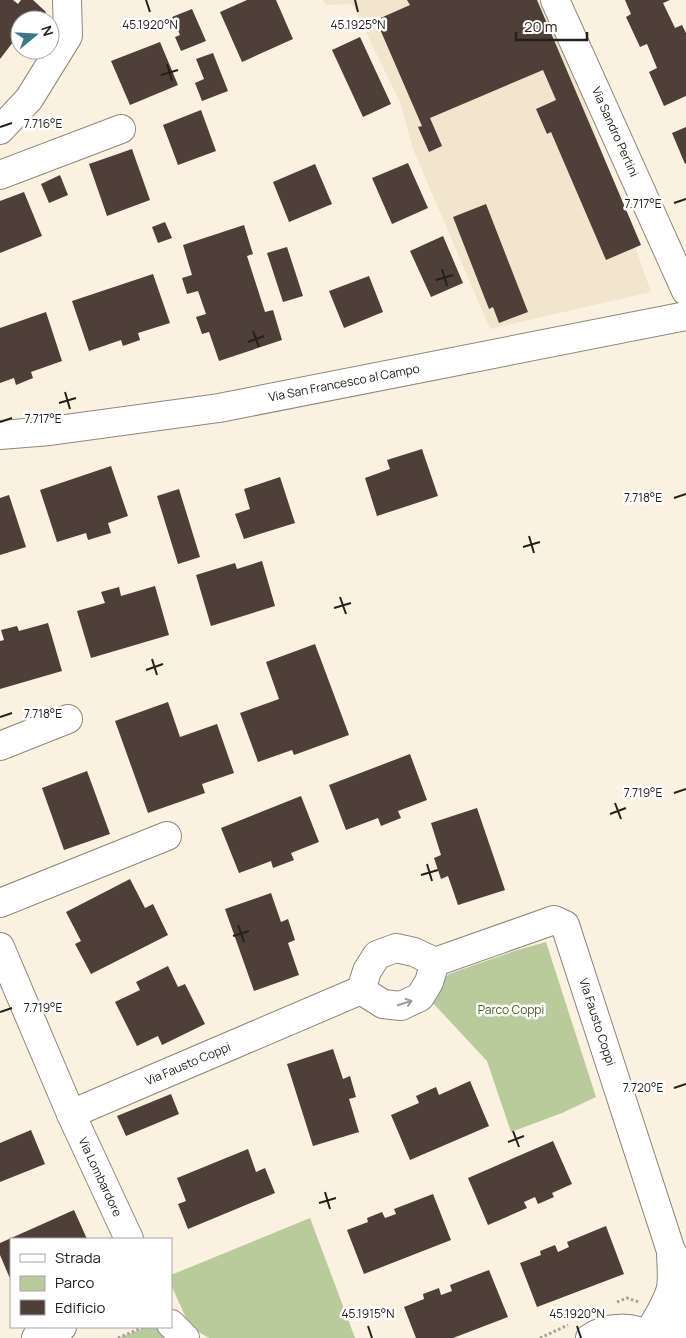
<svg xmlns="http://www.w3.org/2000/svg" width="686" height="1338" viewBox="0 0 686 1338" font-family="Manrope,sans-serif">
  <rect width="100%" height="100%" fill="#faf1e0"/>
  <path fill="#f2e5ce" d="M323 0H538L570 61 651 292 490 329 413 149 400 102 352 4 326 5Z"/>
  <g fill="#b9cb9a">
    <path d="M546 942 596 1097 562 1113 511 1132 487 1061 432 1002 436 984 449 974 514 951Z"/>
    <path d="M310 1218 355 1338H209L190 1327 171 1285V1275Z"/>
    <path d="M147 1327H167L177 1338H119Z"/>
  </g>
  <g fill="#4e3f39">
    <path d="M0 0H13L18 4 21 0H33L46 12 41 20H20V33L0 59Z"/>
    <path d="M247 0H276L293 39 242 62 220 12Z"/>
    <path d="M407 0H537L641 245 606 260 551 132 547 134 536 109 556 100 543 70 430 118 442 146 429 152 418 127 422 126 376 20 410 5Z"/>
    <path d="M625 0H670L663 3 675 28 682 25 686 33V96L664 106 649 72 657 68 647 44 640 47 626 17 631 14Z"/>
    <path d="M192 9 206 41 181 51 175 37 180 35 172 17Z"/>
    <path d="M360 37 391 104 363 117 332 50Z"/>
    <path d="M160 42 178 85 130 105 111 61Z"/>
    <path d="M213 53 228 91 202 101 195 83 204 79 196 59Z"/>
    <path d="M201 110 216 151 178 165 163 125Z"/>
    <path d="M686 127V163L685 164 672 133Z"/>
    <path d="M132 149 150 200 107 216 89 164Z"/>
    <path d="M408 163 428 208 392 224 372 178Z"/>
    <path d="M315 164 332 204 289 222 273 182Z"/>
    <path d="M60 175 68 195 49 203 41 184Z"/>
    <path d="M24 192 42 236 0 253V201Z"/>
    <path d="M486 204 528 312 499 323 493 307 489 309 453 217Z"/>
    <path d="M165 222 172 238 158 243 152 227Z"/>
    <path d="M244 225 253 254 247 256 265 312 273 310 282 340 219 361 209 332 202 334 196 317 206 314 198 291 187 294 182 278 192 275 183 245Z"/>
    <path d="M443 236 463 283 431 297 410 251Z"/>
    <path d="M287 247 303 296 283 302 267 253Z"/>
    <path d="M153 274 170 323 138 333 140 340 123 346 121 340 89 351 72 301Z"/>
    <path d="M369 276 383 312 344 328 329 291Z"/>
    <path d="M46 312 62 361 31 372 33 378 16 385 14 378 0 383V328Z"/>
    <path d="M422 449 438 496 377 516 365 478 390 469 387 460Z"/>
    <path d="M111 466 128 516 108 523 111 533 88 540 86 533 57 542 40 490Z"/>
    <path d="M280 477 295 523 244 539 235 514 250 509 244 489Z"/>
    <path d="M179 489 200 557 178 564 157 496Z"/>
    <path d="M9 495 26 547 0 555V498Z"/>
    <path d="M262 561 275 606 211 626 196 575 235 563 237 569Z"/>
    <path d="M155 586 169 635 91 658 77 611 105 603 101 592 119 587 121 596Z"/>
    <path d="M48 623 62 671 0 689V641L4 640 1 630 17 626 19 631Z"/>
    <path d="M315 644 349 735 294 755 292 750 258 762 240 713 279 699 266 662Z"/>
    <path d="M168 702 180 737 217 724 234 773 202 784 205 793 148 813 115 721Z"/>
    <path d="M410 754 427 800 398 811 401 818 381 826 378 818 346 830 329 785Z"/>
    <path d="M87 771 110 834 64 850 42 788Z"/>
    <path d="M301 796 319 842 291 853 294 860 273 868 271 861 239 873 221 828Z"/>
    <path d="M477 808 505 890 458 905 448 876 441 879 434 858 441 855 431 823Z"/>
    <path d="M130 879 145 908 153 904 168 935 91 974 75 944 81 941 66 912Z"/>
    <path d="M271 893 281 922 288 919 295 940 288 943 299 975 254 991 225 909Z"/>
    <path d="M168 966 178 987 185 984 205 1024 162 1045 158 1036 137 1046 115 1002 140 990 136 982Z"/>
    <path d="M333 1049 343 1079 350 1076 356 1097 349 1099 359 1132 313 1146 287 1064Z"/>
    <path d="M470 1081 489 1126 410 1160 391 1115 419 1103 416 1096 436 1087 439 1095Z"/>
    <path d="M171 1094 179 1114 126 1136 117 1116Z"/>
    <path d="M31 1130 45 1164 0 1182V1143Z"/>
    <path d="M553 1141 572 1184 552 1193 554 1197 538 1204 535 1197 524 1202 527 1208 488 1225 468 1178Z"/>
    <path d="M248 1149 256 1172 265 1168 275 1193 188 1229 178 1204 186 1201 177 1178Z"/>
    <path d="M433 1194 451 1240 364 1274 347 1230 368 1222 367 1218 382 1212 385 1218 396 1214 394 1209Z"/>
    <path d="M74 1210 87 1239H11V1281L0 1255V1243Z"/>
    <path d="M606 1226 624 1274 537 1307 520 1263 541 1255 540 1251 555 1245 558 1252 569 1247 567 1242Z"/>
    <path d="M489 1270 508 1317 453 1338H416L404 1307 424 1299 423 1294 439 1288 441 1295 452 1291 450 1285Z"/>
  </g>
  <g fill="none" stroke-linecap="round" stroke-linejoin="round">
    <g stroke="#8f8778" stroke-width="30">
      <g id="minor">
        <path d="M555 0 686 291"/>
        <path d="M0 130 29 99 68 36 67 0"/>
        <path d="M0 175 121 129"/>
        <path d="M0 435 50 431 219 408 686 316"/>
        <path d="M0 746 68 719"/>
        <path d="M0 903 167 836"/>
        <path d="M0 947 71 1114 129 1239"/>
        <path d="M361 990 367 971 377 955 396 948 414 952 435 962 554 920 565 925 671 1251"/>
        <path d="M361 990 383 1004 401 1006 420 997 429 982 435 962"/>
        <path d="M71 1114 361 990"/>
        <path d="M171 1324 185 1338"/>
        <path d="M647 1335C656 1320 667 1305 671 1288 673 1276 671 1263 671 1251L683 1270 686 1281"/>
        <path d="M36 1338 62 1327"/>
        <path d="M678 1338 686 1308"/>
      </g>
    </g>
    <g stroke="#8f8778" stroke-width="30">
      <path id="major" d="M590 1338C607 1326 634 1325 652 1338"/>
    </g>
    <g stroke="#a7a094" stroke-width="3" stroke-dasharray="2.5 2.5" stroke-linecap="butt">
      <path d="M617 1302 627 1298 639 1302"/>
      <path d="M118 1338 144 1327"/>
      <path d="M540 1338 568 1325"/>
    </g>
    <use href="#minor" stroke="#fff" stroke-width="28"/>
    <use href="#major" stroke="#fff" stroke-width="28"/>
  </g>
  <defs><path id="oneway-shaft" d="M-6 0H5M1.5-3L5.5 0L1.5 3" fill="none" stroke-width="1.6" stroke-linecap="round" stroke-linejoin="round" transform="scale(1.25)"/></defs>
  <use stroke="#9c9b98" href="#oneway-shaft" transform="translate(405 1003) rotate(-18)"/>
  <path fill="none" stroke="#24211b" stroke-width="2" d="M146 0 150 12M355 0 358 12M167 64 172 81M161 75 178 70M0 127 12 123M674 203 686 199M442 269 447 286M436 280 453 275M253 331 259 347M248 342 264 336M65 392 70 409M59 403 76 398M0 422 12 418M674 498 686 494M529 536 534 553M523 547 540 542M340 597 346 614M334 608 351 603M152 659 157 675M146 670 163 664M0 717 12 713M674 793 686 789M615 803 621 819M610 814 626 808M427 864 432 881M421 875 438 870M238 925 244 942M233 936 249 931M0 1012 12 1008M674 1088 686 1084M513 1131 519 1147M508 1142 524 1136M325 1192 330 1209M319 1203 336 1198M368 1326 372 1338M577 1326 581 1338"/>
  <g text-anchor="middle" stroke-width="5" stroke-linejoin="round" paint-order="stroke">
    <g font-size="12" fill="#24211b" stroke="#fff">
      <text transform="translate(615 132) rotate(66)" y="4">Via Sandro Pertini</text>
      <text transform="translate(344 383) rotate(-11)" y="4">Via San Francesco al Campo</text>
      <text transform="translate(597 1022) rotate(72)" y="4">Via Fausto Coppi</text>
      <text transform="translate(188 1064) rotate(-23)" y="4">Via Fausto Coppi</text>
      <text transform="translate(100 1177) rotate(65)" y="4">Via Lombardore</text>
    </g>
    <g font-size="12" fill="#4c601e" stroke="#fff">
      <text x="511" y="1014">Parco Coppi</text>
    </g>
  </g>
  <g font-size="12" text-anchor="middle" fill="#24211b" stroke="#fff" stroke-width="5" stroke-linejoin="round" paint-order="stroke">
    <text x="150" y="29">45.1920°N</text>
    <text x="358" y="29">45.1925°N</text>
    <text x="43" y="128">7.716°E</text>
    <text x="643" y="208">7.717°E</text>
    <text x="43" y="423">7.717°E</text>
    <text x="643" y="502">7.718°E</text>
    <text x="43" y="718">7.718°E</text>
    <text x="643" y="797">7.719°E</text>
    <text x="43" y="1012">7.719°E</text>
    <text x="643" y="1092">7.720°E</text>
    <text x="368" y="1318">45.1915°N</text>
    <text x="577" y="1318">45.1920°N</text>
  </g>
  <rect x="10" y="1238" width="162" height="90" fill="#ffffff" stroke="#a7a6a4"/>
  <rect x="20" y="1254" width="25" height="8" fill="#ffffff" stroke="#a7a6a4"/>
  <text x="55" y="1263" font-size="15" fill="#24211b">Strada</text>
  <rect x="20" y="1276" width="25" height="15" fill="#b9cb9a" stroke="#a7a6a4"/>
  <text x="55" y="1288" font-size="15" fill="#24211b">Parco</text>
  <rect x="20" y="1300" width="25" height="15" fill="#4e3f39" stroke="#a7a6a4"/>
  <text x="55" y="1313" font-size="15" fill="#24211b">Edificio</text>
  <g transform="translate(35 35) rotate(72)"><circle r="24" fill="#ffffff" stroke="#a7a6a4"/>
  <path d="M0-4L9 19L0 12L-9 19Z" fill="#37788b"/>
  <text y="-8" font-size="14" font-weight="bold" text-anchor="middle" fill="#24211b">N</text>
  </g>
  <path d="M516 32v8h71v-8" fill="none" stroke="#24211b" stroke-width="2.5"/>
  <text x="524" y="32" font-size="15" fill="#24211b" stroke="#ffffff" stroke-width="4" paint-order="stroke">20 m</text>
</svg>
